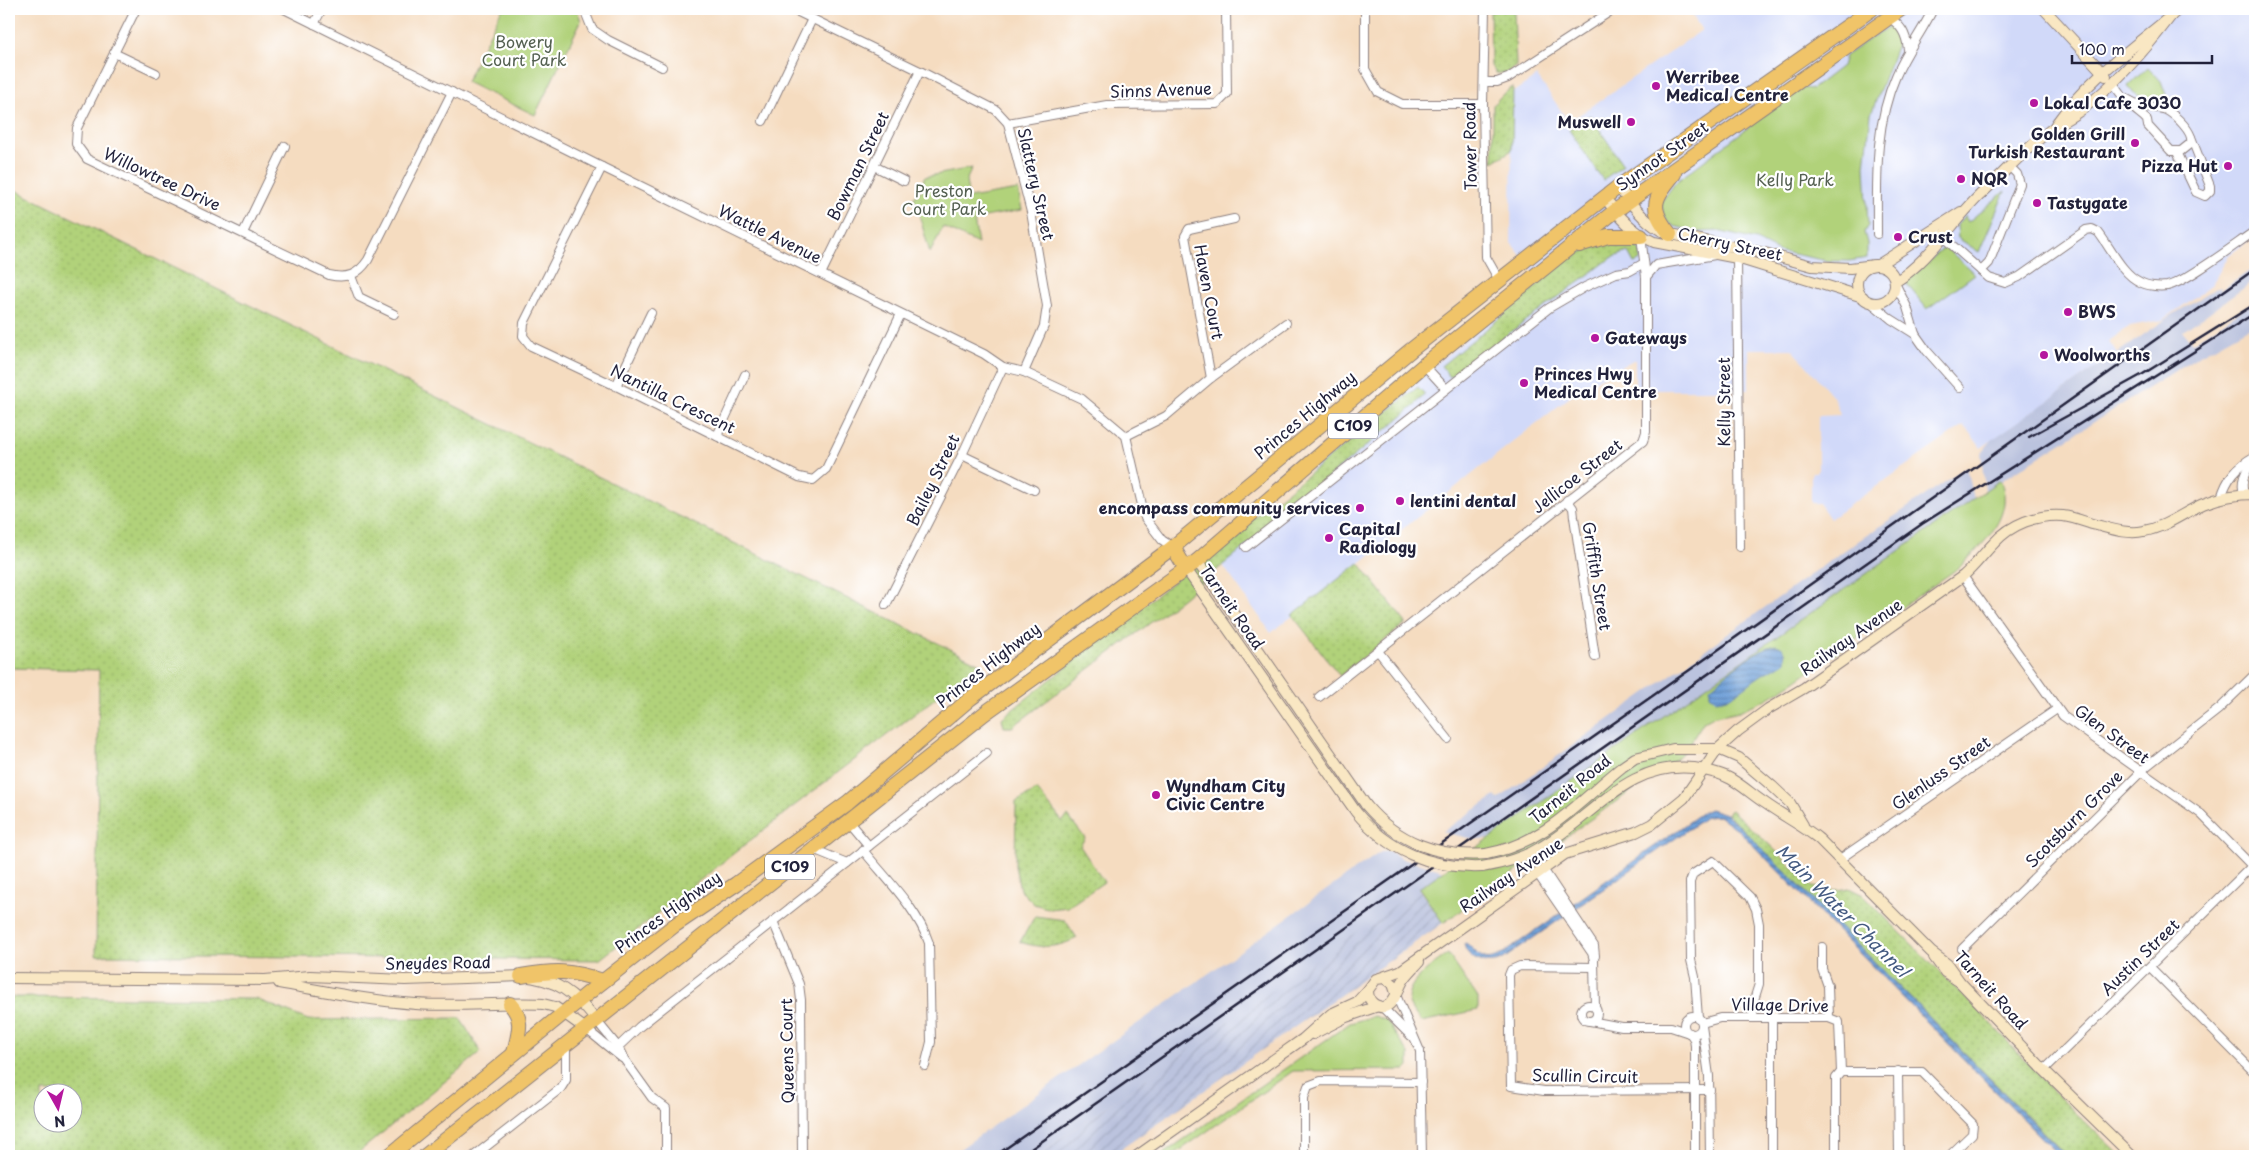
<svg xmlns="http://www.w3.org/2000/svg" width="2264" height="1165" viewBox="0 0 2264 1165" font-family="'Playpen Sans',sans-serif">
  <defs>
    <pattern id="industrial-furrows" width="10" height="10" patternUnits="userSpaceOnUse" patternTransform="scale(1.25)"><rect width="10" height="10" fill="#bbc3de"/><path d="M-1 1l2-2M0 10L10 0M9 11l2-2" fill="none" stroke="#a0a7bf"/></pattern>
    <pattern id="grass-dots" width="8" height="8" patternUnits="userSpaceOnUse" patternTransform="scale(1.25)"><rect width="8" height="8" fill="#b1d27a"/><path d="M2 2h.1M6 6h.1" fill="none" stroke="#98b46a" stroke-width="1.8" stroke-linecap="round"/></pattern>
    <pattern id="water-rules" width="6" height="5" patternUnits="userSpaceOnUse" patternTransform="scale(1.25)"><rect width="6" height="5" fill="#6d9ed7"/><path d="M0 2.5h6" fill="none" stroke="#5980b0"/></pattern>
  </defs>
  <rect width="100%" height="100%" fill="#fff"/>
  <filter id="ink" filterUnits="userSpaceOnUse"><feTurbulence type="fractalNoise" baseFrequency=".02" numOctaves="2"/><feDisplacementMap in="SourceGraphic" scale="10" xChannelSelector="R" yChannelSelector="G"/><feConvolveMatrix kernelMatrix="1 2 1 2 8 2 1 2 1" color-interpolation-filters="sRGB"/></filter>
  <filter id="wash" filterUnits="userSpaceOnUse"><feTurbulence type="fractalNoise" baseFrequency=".0096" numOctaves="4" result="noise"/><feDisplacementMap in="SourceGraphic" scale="20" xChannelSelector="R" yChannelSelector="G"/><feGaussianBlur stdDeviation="1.12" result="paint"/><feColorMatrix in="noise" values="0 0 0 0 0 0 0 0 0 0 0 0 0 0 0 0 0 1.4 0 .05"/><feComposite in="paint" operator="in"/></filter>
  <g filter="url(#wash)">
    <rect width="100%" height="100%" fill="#f5dcc0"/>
    <path fill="#d1d9f9" d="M1688 9H2255V236L2229 255 2211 286 2163 320 2130 326 2109 341 2117 353 1981 448 1964 425 1830 519 1819 503H1811V475L1812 472H1818V416L1840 415 1833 396 1792 349H1749V390H1635V359L1580 389 1271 633 1214 553 1300 483 1317 464 1353 436 1374 414 1540 279 1511 243 1512 93 1537 76 1569 122 1702 30Z"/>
    <path fill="url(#industrial-furrows)" d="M1418 888 1443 923 1111 1156H1036Z"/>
    <g fill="#bbc3de">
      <path d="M2255 267V280L2183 331 2192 343 2255 301V324L2200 355 1985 491 1981 453 1993 439 2172 315 2220 286 2222 290Z"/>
      <path d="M1967 467 1974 499 1643 731 1509 834 1484 839H1473L1442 832 1495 796 1498 799 1842 552Z"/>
      <path d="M1387 850 1403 859 1444 871 1036 1156H950L1379 853Z"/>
    </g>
    <g fill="url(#grass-dots)" stroke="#6a7a5a" fill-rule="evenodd">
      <path d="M1490 9H1514L1516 67 1504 74 1496 73 1491 66Z"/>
      <path d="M1513 87 1512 150 1493 162V105L1502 95Z"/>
      <path d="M1590 115 1623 165 1603 180 1569 130Z"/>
      <path d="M9 187 960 654 980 664 790 809 599 960 96 955 99 670 9 668Z"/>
      <path d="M1626 241 1640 249 1641 260 1634 263 1628 252 1611 258 1450 377 1441 366 1513 307 1564 260 1599 244Z"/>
      <path d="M1418 387 1425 394 1413 407 1182 599 1012 727H1004L1002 718Z"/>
      <path d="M1359 563 1406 623 1340 676 1292 615Z"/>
      <path d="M1037 790 1062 821 1068 816 1085 838 1080 846 1104 882 1068 907 1050 909 1034 904 1020 890 1015 866 1016 802Z"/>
      <path d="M1731 810 1773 848 1812 887 1839 890 1849 888 1863 895 1997 1030 2055 1093 2121 1156H2067L1727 813Z"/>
      <path d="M1035 916 1065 920 1077 938C1057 948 1042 949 1020 942Z"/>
      <path d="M9 997 256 999 308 1020 460 1018 481 1052 354 1156H9ZM42 1092H72V1122H42Z"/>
    </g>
    <g fill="#b1d27a" stroke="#6a7a5a">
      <path d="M502 9H577L581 21 535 115 466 82Z"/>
      <path d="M1890 27 1898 28 1900 36 1871 114 1865 166 1868 225 1864 232 1867 243V258L1849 261H1828L1778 251 1756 240 1718 231 1697 232 1674 226 1668 222 1664 216 1661 202 1676 182 1783 101 1804 88 1812 89 1842 66 1845 56 1877 34Z"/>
      <path d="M2148 67 2161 81 2167 98C2150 104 2140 98 2127 87Z"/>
      <path d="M972 168 966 181 969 198 1018 190 1022 210 974 219 978 244 943 227 930 253 914 197 922 190 924 177Z"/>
      <path d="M2005 191 1979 252 1958 238 1957 225 1965 216 1968 222Z"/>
      <path d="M1945 247 1975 274 1927 309 1905 282Z"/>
      <path d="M2000 480C2017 516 1979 549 1954 571L1794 682 1767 699 1739 711 1712 717 1704 721 1687 748 1675 760 1443 923 1419 888Z"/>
      <path d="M1448 954 1478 998V1010L1421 1022C1418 1017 1412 1011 1410 1006 1400 985 1434 964 1448 954Z"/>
      <path d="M1374 1016 1386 1020 1409 1054V1066L1405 1070 1293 1071 1172 1156H1160L1350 1023Z"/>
    </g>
    <g fill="url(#water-rules)" stroke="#486089">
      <path d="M1776 645C1786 648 1786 652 1785 662 1777 668 1768 670 1760 676 1745 686 1735 699 1715 700L1710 695V688C1727 674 1755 649 1776 645Z"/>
      <path d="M1710 809 1726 814 1752 838 2066 1156H2059L1739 831 1719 816 1706 817 1502 960C1488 966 1467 961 1464 944L1466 943C1480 954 1481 964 1501 955L1703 812Z"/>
    </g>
  </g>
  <g filter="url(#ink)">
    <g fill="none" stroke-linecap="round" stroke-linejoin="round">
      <g stroke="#8c7f7e" stroke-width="10">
        <g id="street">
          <path d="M136 9 77 128 76 144 87 159 329 275C347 279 358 275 368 260L452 92"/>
          <path d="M284 9 602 167 984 354 1003 367 1024 372 1082 399 1126 436 1145 518 1162 540 1173 547"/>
          <path d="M584 9 592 29 608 40 662 67"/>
          <path d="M792 9 920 71 996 110 1008 123 1031 212 1047 306 1044 326 1024 372"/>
          <path d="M1365 9V69L1378 92 1402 104H1483"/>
          <path d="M1485 9 1483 104 1486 257 1499 280"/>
          <path d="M1889 17C1901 26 1906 33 1908 49"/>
          <path d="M314 24 322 9"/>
          <path d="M114 53 156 73"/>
          <path d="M1484 82H1497L1508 78 1614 9"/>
          <path d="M2112 82C2118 90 2124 99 2131 106 2136 111 2142 115 2147 120L2148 126 2171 151H2181L2191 143C2194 132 2175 115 2166 110 2159 107 2150 108 2143 106 2136 104 2130 101 2125 98"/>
          <path d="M763 121 812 19"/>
          <path d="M1008 123 1107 105 1217 104 1227 94 1226 9"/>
          <path d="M2177 152 2196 192 2205 196 2210 191V186L2191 137"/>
          <path d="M874 166 904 181"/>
          <path d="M602 167 524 323 523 336 531 346 616 386 799 477 813 480 826 469 901 314"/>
          <path d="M1934 229 1989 278 2005 283 2019 277 2086 230 2092 229 2098 232C2110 247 2122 274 2140 282 2147 286 2159 287 2167 286 2185 283 2237 243 2255 231"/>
          <path d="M243 233 285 146"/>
          <path d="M1877 234C1877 181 1874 126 1896 76 1906 52 1922 32 1933 9"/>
          <path d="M1737 258 1740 547"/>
          <path d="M1981 271 1989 263 2020 184 2017 174 2010 167"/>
          <path d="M821 274 920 71"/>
          <path d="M351 276 359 297 394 314"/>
          <path d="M1646 277 1656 265 1715 255"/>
          <path d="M1895 283 1907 307 1915 334"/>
          <path d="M1869 301 1891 319 1915 334 1927 351 1960 388"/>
          <path d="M1424 365 1446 389"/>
          <path d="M1211 378 1185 236 1189 229 1234 219"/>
          <path d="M616 386 651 313"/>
          <path d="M717 436 745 375"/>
          <path d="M1126 436 1166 416 1211 378 1286 323"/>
          <path d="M962 455 1034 490"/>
          <path d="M2244 494C2240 481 2246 469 2255 460"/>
          <path d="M2221 498C2227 478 2237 466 2255 456"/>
          <path d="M1567 500 1573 508 1574 517 1595 657"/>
          <path d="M1246 547 1549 308 1585 287 1616 273 1630 271 1644 263"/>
          <path d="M1963 576 2063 716 2201 814 2255 869"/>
          <path d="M886 605 962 455 1003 367"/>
          <path d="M1378 651 1448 739"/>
          <path d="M1319 697 1643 441 1646 432V277L1641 236"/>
          <path d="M848 821 869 846"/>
          <path d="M813 849 847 863"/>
          <path d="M863 850C886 879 917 908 929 943L931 1042 925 1066"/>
          <path d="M1840 859 2057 709"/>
          <path d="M1543 869 1594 946 1595 956"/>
          <path d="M1537 873 1592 953 1594 960 1595 1008"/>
          <path d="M773 921 799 984 801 1000 802 1156"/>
          <path d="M1822 947V969L1828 986 1829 1018"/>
          <path d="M1962 949 2148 765 2219 709 2255 674"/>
          <path d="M1594 967 1520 966 1511 970 1509 975 1511 1086 1544 1091 1710 1090"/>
          <path d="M2150 967 2255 1073"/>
          <path d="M1396 995 1420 1051 1422 1156"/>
          <circle cx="1589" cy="1013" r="8"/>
          <path d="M1382 1007 1411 1036"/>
          <circle cx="1693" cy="1025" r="9"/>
          <path d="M1698 1018 1695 977 1691 960 1690 882 1693 874 1713 861 1750 897 1756 909 1759 924V984L1754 1000 1753 1018"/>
          <path d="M1772 1018V1156"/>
          <path d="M596 1020 618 1047 624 1059 652 1098 666 1108V1156"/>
          <path d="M1590 1021 1622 1027H1671L1689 1033"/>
          <path d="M1702 1023 1720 1018H1829L1839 1022 1841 1072 1836 1078V1156"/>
          <path d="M1702 1026 1709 1076 1710 1156"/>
          <path d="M586 1029 622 1058"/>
          <path d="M1690 1033 1694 1039 1695 1046V1156"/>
          <path d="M618 1047 639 1027 987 753"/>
          <path d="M2044 1070 2255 863"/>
          <path d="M1898 1071 1899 1156"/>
          <path d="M1841 1072H1922L1973 1124 1972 1134 1949 1156"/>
          <path d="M474 1156 561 1088 566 1080V1044"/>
          <path d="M1304 1156V1098L1308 1086 1321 1081 1421 1082"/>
        </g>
      </g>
      <g stroke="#8c7f7e" stroke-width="12">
        <g id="secondary">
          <path d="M2044 9 2106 76"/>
          <path d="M2056 124C2089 77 2136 46 2179 9"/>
          <path d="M1618 187C1632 204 1645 224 1666 233L1768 254 1812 266 1850 268 1875 265"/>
          <path d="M1605 198C1619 216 1633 233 1654 242L1737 258 1863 297"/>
          <path d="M1878 265 1961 212"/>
          <circle cx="1876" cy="284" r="19"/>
          <path d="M1895 282C1930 260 1951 223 1980 195 2004 173 2027 147 2053 128 2063 121 2075 115 2085 107 2118 82 2146 49 2171 16"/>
          <path d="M1197 561 1366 805"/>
          <path d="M1186 569 1356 812"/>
          <path d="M1486 854C1545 843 1577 803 1622 767L1635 758 1673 749H1718L1739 758 1772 786 1790 803 1803 825"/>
          <path d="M1482 867C1504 863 1524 858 1543 846 1595 815 1628 761 1694 768 1706 770 1721 773 1731 779 1743 786 1754 796 1765 803 1783 816 1802 825 1819 839L1931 952 1947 964 1960 982 2044 1070 2132 1156"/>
          <path d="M1934 957 1945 972 1957 980"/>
          <path d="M9 978 265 980 310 976 405 980 521 976C557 979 574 993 596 1020"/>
          <path d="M1380 978 1400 971 1565 854 1636 832 1652 824 1684 798 1718 749 1738 731 1768 709 1804 688 1963 576C1975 566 1983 554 1994 543 2011 524 2037 514 2063 516 2072 517 2083 521 2092 524 2109 528 2127 535 2144 531 2166 527 2183 513 2203 504 2220 497 2237 494 2255 494"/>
          <path d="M279 983C324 991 370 1001 416 1004 458 1007 501 1002 543 1004L555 1007 586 1029"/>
          <path d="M1396 993 1393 984 1385 978 1376 979 1368 990C1368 996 1369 1001 1374 1004 1391 1016 1397 991 1403 981 1407 974 1414 968 1419 962"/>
          <path d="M1313 1034 1346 1017 1378 1006"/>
          <path d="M1137 1156 1303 1039 1331 1014 1357 1002 1368 990"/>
        </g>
      </g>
      <g stroke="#8c7f7e" stroke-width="16">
        <g id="highway">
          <path d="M1670 234C1648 207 1654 199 1674 174"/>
          <path d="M1579 245 1608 236H1641"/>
          <path d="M1173 547 1186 569"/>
          <path d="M521 976C556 970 570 970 603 981"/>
          <path d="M510 1004C525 1020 518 1034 514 1053"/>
          <path d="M389 1156 592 990 675 925 736 884 847 803 971 698 1173 547 1411 350 1618 187 1872 9"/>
          <path d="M425 1156 985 713 1197 561 1424 365 1615 211 1901 9"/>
        </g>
      </g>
      <use href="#street" stroke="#fff" stroke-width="8"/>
      <use href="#secondary" stroke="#f9e7c3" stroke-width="10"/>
      <use href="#highway" stroke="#f0c469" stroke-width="14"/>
      <g stroke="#22223b" stroke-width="2.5">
        <path d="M2029 437 2143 374 2255 304"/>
        <path d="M995 1156 1691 669 2255 269"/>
        <path d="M1021 1156 1922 524 2255 313"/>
      </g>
      <g stroke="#8c7f7e" stroke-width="12" stroke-linecap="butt">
        <g id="secondary-bridge">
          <path d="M1366 805C1397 842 1439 858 1486 854"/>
          <path d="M1356 812C1388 851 1432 869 1482 867"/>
        </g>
      </g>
      <use href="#secondary-bridge" stroke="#f9e7c3" stroke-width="10"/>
    </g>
  </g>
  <g fill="#b5179e" stroke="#fff" stroke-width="2">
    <circle cx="1656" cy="86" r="5"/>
    <circle cx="2034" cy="103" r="5"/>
    <circle cx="1631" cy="122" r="5"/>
    <circle cx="2135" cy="143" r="5"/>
    <circle cx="2228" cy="166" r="5"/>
    <circle cx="1961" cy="179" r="5"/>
    <circle cx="2037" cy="203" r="5"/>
    <circle cx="1898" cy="237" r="5"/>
    <circle cx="2068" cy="312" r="5"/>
    <circle cx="1595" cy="338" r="5"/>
    <circle cx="2044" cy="355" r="5"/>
    <circle cx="1524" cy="383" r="5"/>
    <circle cx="1400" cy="501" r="5"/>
    <circle cx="1360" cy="508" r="5"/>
    <circle cx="1329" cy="538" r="5"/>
    <circle cx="1156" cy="795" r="5"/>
  </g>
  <g text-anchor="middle" stroke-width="4.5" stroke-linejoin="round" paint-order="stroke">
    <g fill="#fff" stroke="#646476" stroke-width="1">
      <rect x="1328" y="413.5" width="50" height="25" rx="4"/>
      <rect x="765" y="854.5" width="50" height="25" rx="4"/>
    </g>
    <g font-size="15" font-weight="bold" fill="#22223b">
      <text x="1353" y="431">C109</text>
      <text x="790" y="872">C109</text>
    </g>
    <g font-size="16" fill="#546051" stroke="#fff">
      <text x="524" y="48">Bowery<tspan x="524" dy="18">Court Park</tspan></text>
      <text x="1795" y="186">Kelly Park</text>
      <text x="944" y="197">Preston<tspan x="944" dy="18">Court Park</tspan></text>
    </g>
    <g font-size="16" font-weight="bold" fill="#22223b" stroke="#fff" text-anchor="start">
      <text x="1666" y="83">Werribee<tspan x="1666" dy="18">Medical Centre</tspan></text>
      <text x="2044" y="109">Lokal Cafe 3030</text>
      <text x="1621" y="128" text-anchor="end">Muswell</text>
      <text x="2125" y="140" text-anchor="end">Golden Grill<tspan x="2125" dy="18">Turkish Restaurant</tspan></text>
      <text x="2218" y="172" text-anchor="end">Pizza Hut</text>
      <text x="1971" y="185">NQR</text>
      <text x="2047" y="209">Tastygate</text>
      <text x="1908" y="243">Crust</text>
      <text x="2078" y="318">BWS</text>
      <text x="1605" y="344">Gateways</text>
      <text x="2054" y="361">Woolworths</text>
      <text x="1534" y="380">Princes Hwy<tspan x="1534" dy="18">Medical Centre</tspan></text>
      <text x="1410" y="507">lentini dental</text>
      <text x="1350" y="514" text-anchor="end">encompass community services</text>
      <text x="1339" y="535">Capital<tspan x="1339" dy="18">Radiology</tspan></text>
      <text x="1166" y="792">Wyndham City<tspan x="1166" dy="18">Civic Centre</tspan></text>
    </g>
    <g font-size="16" fill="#22223b" stroke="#fff">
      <text transform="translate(1161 90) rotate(-2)" y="6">Sinns Avenue</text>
      <text transform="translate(1470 146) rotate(-91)" y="6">Tower Road</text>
      <text transform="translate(1662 156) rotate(-35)" y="6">Synnot Street</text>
      <text transform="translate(858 166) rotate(-64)" y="6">Bowman Street</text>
      <text transform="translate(162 179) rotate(25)" y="6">Willowtree Drive</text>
      <text transform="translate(1036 184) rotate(77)" y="6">Slattery Street</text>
      <text transform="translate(770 234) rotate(26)" y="6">Wattle Avenue</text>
      <text transform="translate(1730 244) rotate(12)" y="6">Cherry Street</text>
      <text transform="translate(1209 292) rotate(79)" y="6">Haven Court</text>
      <text transform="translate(673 399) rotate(26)" y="6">Nantilla Crescent</text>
      <text transform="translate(1724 402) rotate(-90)" y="6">Kelly Street</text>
      <text transform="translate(1305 415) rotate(-40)" y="6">Princes Highway</text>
      <text transform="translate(1577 476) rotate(-38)" y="6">Jellicoe Street</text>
      <text transform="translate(933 480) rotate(-64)" y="6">Bailey Street</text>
      <text transform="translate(1597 576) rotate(81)" y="6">Griffith Street</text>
      <text transform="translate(1232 607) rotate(55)" y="6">Tarneit Road</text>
      <text transform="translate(1851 637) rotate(-35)" y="6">Railway Avenue</text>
      <text transform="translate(988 665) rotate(-38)" y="6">Princes Highway</text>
      <text transform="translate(2112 734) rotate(36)" y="6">Glen Street</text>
      <text transform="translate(1941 773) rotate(-35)" y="6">Glenluss Street</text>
      <text transform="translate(1570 789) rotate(-39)" y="6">Tarneit Road</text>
      <text transform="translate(2074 819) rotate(-45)" y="6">Scotsburn Grove</text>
      <text transform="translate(1511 875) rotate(-34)" y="6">Railway Avenue</text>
      <text transform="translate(668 912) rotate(-36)" y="6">Princes Highway</text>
      <text transform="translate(2140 957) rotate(-44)" y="6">Austin Street</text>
      <text transform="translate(438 963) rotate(-1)" y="6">Sneydes Road</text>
      <text transform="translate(1991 990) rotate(48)" y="6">Tarneit Road</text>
      <text transform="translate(1780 1005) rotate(1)" y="6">Village Drive</text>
      <text transform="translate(787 1051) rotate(-91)" y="6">Queens Court</text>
      <text transform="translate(1585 1076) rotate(1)" y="6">Scullin Circuit</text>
    </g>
    <g font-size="18" font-style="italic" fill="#445a81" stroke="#fff">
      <text transform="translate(1842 911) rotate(45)" y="6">Main Water Channel</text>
    </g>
  </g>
  <rect width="2264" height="1165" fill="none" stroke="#fff" stroke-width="30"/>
  <g transform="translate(58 1108) rotate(172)"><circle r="24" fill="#ffffff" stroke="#a7a7b1"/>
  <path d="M0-4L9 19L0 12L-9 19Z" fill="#b5179e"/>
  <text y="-8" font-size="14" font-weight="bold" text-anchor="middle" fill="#22223b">N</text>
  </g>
  <path d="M2072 55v8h140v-8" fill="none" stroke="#22223b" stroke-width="2.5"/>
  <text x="2079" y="55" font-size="15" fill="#22223b" stroke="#ffffff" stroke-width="4" paint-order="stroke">100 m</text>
</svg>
